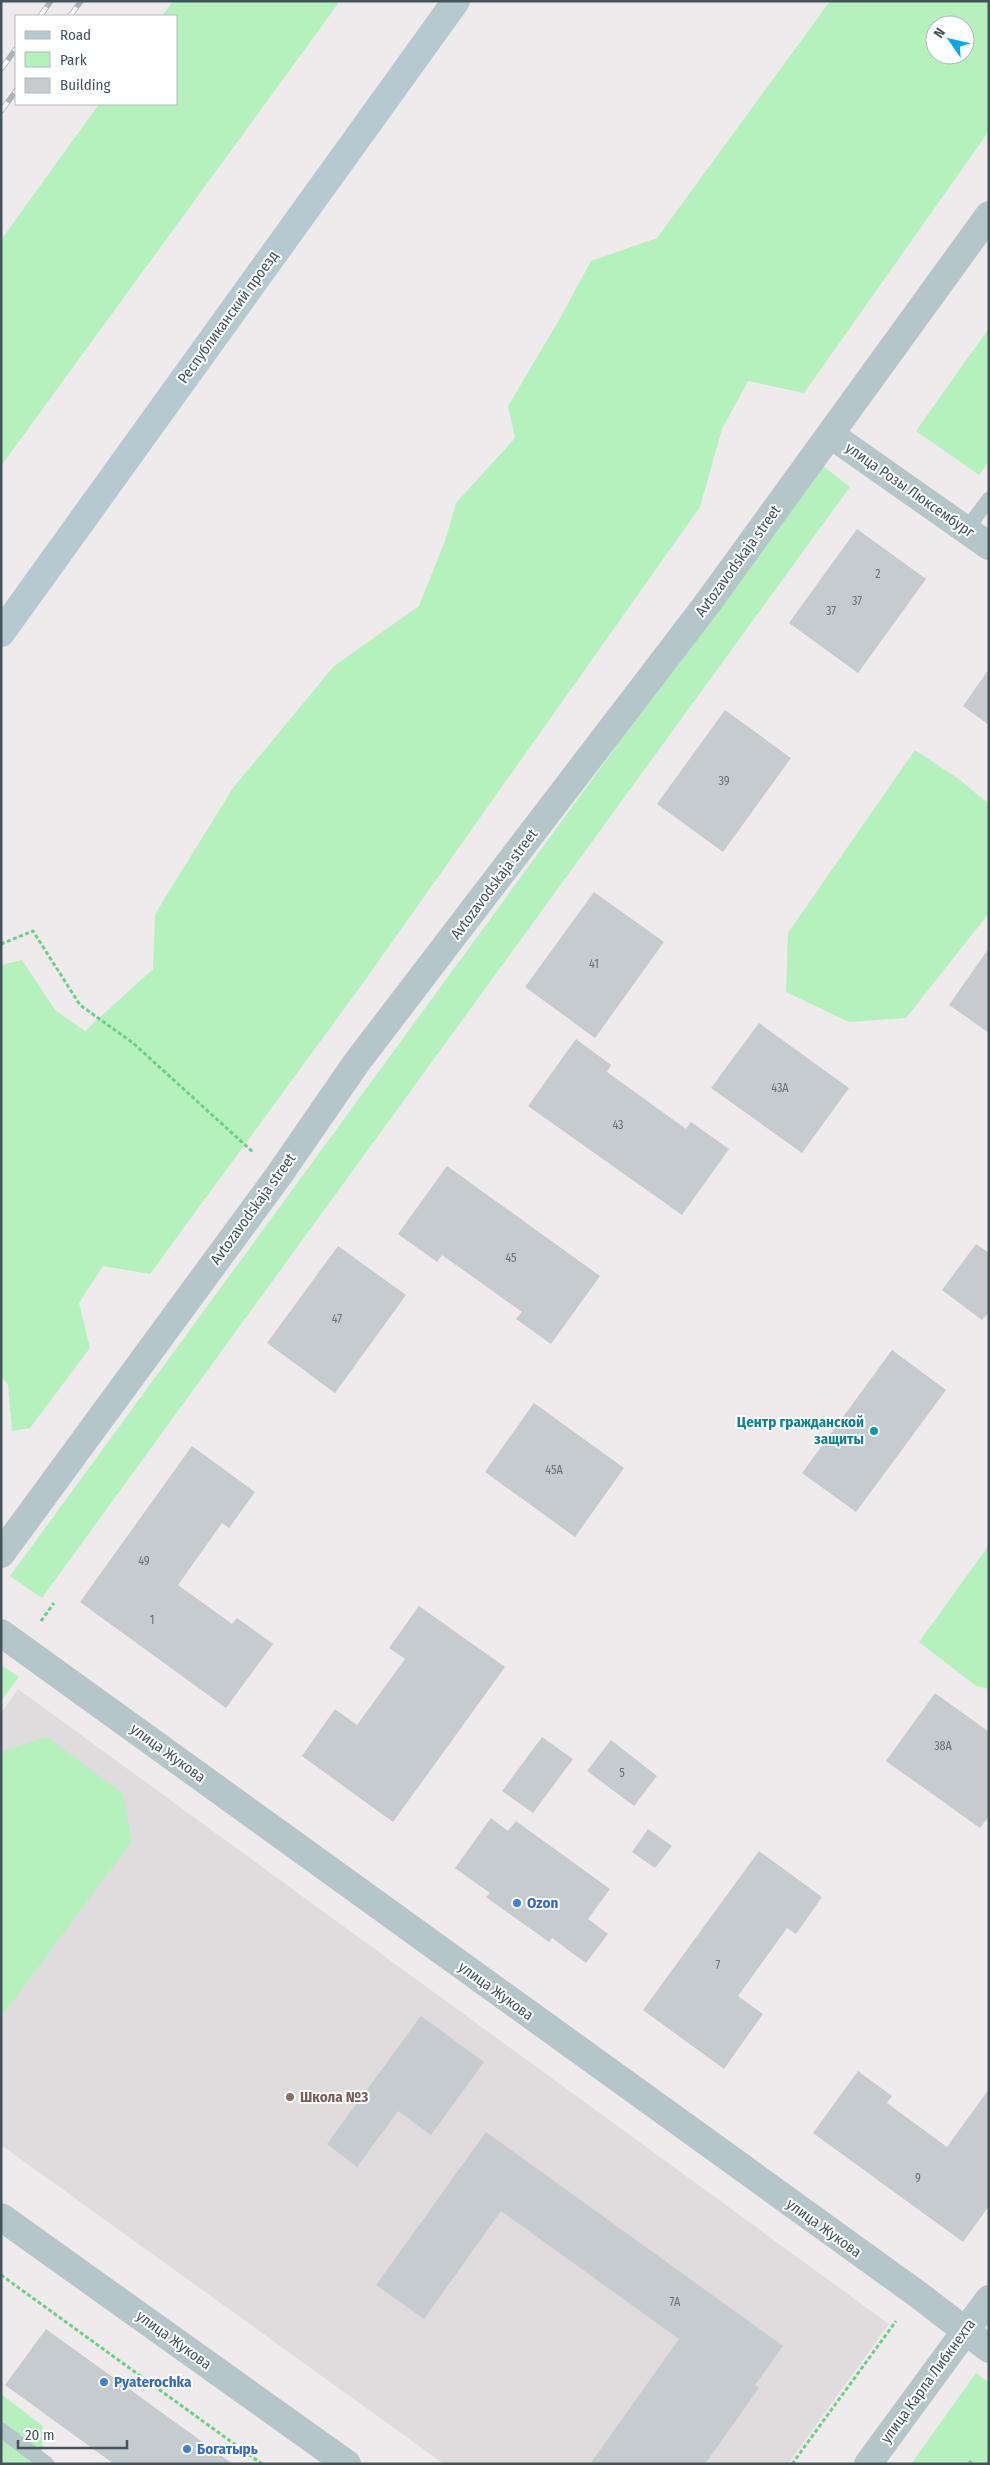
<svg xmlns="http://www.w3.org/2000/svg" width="990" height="2465" viewBox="0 0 990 2465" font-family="'Fira Sans Condensed',sans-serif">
  <rect width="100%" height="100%" fill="#efebec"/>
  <path fill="#e0dcde" d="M18 1689 889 2324 788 2464H444L1 2145V1713Z"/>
  <g fill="#b5f1bc" fill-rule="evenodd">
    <path d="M173 1H340L1 466V240L99 104H176V16H162Z"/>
    <path d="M830 1H989V131L804 393 748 381 722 429 700 507 363 983 150 1274 103 1266 79 1303 90 1348 30 1428 12 1431 8 1385 1 1377V965L22 960 55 1010 85 1031 153 969 155 914 233 788 334 666 419 606 445 541 456 503 515 438 508 406 559 320 591 261 657 238ZM935 25H965V55H935Z"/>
    <path d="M989 328V461L979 475 916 431Z"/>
    <path d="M822 465 850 487 42 1598 10 1576Z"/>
    <path d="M915 750 960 780 989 804V913L906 1018 849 1022 786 992 788 933Z"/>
    <path d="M989 1545V1689L976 1686 919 1642Z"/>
    <path d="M1 1665 19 1677 1 1701Z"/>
    <path d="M47 1737 123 1794 132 1841 1 2017V1755L5 1750Z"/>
    <path d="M976 2373 989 2383V2464H911Z"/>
    <path d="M1 2394 43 2426 42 2464H1Z"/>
  </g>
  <g fill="#c5cbcf">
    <path d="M857 529 926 579 858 673 789 623Z"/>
    <path d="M989 669V725L963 706Z"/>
    <path d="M725 710 791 758 723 852 657 804Z"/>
    <path d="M594 892 664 942 595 1038 525 987Z"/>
    <path d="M989 948V1033L949 1005Z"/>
    <path d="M759 1023 849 1088 802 1153 711 1088Z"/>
    <path d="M576 1039 611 1065 607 1072 686 1129 691 1122 729 1149 682 1215 528 1106Z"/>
    <path d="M447 1166 600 1276 551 1344 516 1319 522 1312 442 1255 437 1262 398 1234Z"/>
    <path d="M976 1244 989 1253V1312L982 1320 942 1290Z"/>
    <path d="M338 1246 406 1295 335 1393 267 1343Z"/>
    <path d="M892 1350 946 1390 856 1512 802 1473Z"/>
    <path d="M534 1403 624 1468 575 1537 485 1472Z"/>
    <path d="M192 1446 255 1492 229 1528 222 1523 178 1585 232 1624 237 1618 273 1644 226 1708 80 1602Z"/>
    <path d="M419 1606 505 1667 393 1822 302 1756 335 1709 357 1725 405 1659 389 1648Z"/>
    <path d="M935 1693 989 1732V1816L980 1828 886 1761Z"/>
    <path d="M542 1737 573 1759 533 1813 502 1791Z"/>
    <path d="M611 1740 657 1776 634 1806 587 1771Z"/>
    <path d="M491 1818 508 1831 516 1821 610 1889 588 1919 608 1934 586 1963 552 1938 549 1942 486 1897 490 1893 455 1868Z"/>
    <path d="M648 1829 672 1846 655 1868 632 1852Z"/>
    <path d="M759 1851 822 1897 796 1934 787 1928 738 1996 763 2014 724 2069 643 2010Z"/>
    <path d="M421 2016 484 2062 431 2135 398 2111 357 2167 327 2144Z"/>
    <path d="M858 2071 892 2096 887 2103 947 2147 989 2089V2206L963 2242 813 2133Z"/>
    <path d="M486 2132 783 2346 755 2385 759 2388 705 2464H590L679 2339 501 2211 424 2319 376 2285Z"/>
    <path d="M46 2329 233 2464H114L5 2385Z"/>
  </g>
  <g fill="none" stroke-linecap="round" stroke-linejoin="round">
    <g stroke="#6ad183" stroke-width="3" stroke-dasharray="4 2.5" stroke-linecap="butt">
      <path d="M1 944 33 931 80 1005 133 1043 254 1153"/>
      <path d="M41 1621 54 1603"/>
      <path d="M1 2275 262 2464"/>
      <path d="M969 2461 972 2464"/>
      <path d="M792 2464 896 2321"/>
    </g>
    <g stroke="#b5c6ca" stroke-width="15">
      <path d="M966 530 989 499"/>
      <path d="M1 2430 47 2464"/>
    </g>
    <g stroke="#b5c6ca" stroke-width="28">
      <path d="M831 435 989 546"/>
      <path d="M1 1554 279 1175 357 1062 707 604 989 215"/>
      <path d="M1 1633 916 2293 989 2349"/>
      <path d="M1 2217 347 2464"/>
      <path d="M868 2464 989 2299"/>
    </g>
    <path stroke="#b5c9d0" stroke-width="28" d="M1 633 456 1"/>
    <g stroke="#adb3b7" stroke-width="5.5">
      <g id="rail">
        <path d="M40 16 51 1"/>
        <path d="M70 16 81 1"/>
        <path d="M1 69 16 49"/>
        <path d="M1 111 16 91"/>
      </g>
    </g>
    <use href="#rail" stroke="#fff" stroke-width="4" stroke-dasharray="11" stroke-linecap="butt"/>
  </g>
  <circle fill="#0f9aa8" stroke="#fff" stroke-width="2" cx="874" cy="1431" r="5"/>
  <g fill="#3f7fe0" stroke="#fff" stroke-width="2">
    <circle cx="517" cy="1903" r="5"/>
    <circle cx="104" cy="2382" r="5"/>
    <circle cx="187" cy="2449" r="5"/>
  </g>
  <circle fill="#8d6e63" stroke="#fff" stroke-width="2" cx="290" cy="2097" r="5"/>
  <g text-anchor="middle" stroke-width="4" stroke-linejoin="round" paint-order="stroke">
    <g font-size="12" fill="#647277">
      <text x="878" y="578">2</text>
      <text x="857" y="605">37</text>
      <text x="831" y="615">37</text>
      <text x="724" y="785">39</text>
      <text x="594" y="968">41</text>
      <text x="780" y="1092">43А</text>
      <text x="618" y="1129">43</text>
      <text x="511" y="1262">45</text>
      <text x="337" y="1323">47</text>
      <text x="554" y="1474">45А</text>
      <text x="144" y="1565">49</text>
      <text x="152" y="1624">1</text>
      <text x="943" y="1750">38А</text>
      <text x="622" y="1777">5</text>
      <text x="718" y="1969">7</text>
      <text x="918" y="2182">9</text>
      <text x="675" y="2306">7А</text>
    </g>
    <g font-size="15" fill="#43555a" stroke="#fff">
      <text transform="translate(228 317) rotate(-54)" y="5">Республиканский проезд</text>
      <text transform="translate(910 490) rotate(35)" y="5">улица Розы Люксембург</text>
      <text transform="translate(738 561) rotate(-54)" y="5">Avtozavodskaja street</text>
      <text transform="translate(494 884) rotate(-53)" y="5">Avtozavodskaja street</text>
      <text transform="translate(253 1209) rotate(-54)" y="5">Avtozavodskaja street</text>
      <text transform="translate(168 1753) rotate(36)" y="5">улица Жукова</text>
      <text transform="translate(496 1991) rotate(36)" y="5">улица Жукова</text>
      <text transform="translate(824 2228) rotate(36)" y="5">улица Жукова</text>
      <text transform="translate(174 2340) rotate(36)" y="5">улица Жукова</text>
      <text transform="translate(928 2381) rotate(-54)" y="5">улица Карла Либкнехта</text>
    </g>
    <g font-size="15" font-weight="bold" fill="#0d838f" stroke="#fff" text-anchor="end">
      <text x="864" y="1427">Центр гражданской<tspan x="864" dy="17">защиты</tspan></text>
    </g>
    <g font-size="15" font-weight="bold" fill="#366cbe" stroke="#fff" text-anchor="start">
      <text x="527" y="1908">Ozon</text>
      <text x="114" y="2387">Pyaterochka</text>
      <text x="197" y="2454">Богатырь</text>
    </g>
    <g font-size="15" font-weight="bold" fill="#785e54" stroke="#fff" text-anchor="start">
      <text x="300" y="2102">Школа №3</text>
    </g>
  </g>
  <rect width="990" height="2465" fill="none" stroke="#43555a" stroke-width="5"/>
  <rect x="15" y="15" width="162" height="90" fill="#ffffff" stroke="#b4bbbd"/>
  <rect x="25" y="31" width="25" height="8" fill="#b5c9d0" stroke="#b4bbbd"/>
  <text x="60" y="40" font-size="15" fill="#43555a">Road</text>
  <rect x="25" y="52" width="25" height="15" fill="#b5f1bc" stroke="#b4bbbd"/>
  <text x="60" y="65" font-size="15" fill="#43555a">Park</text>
  <rect x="25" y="78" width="25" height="15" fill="#c5cbcf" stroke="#b4bbbd"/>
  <text x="60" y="90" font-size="15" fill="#43555a">Building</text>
  <g transform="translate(950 40) rotate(304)"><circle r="24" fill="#ffffff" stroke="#b4bbbd"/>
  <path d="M0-4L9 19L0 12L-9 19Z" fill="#0ba8e9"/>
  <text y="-8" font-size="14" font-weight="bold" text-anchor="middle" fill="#43555a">N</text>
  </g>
  <path d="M18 2440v8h109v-8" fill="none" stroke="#43555a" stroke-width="2.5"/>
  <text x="25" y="2440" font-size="15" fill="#43555a" stroke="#ffffff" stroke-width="4" paint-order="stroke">20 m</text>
</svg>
